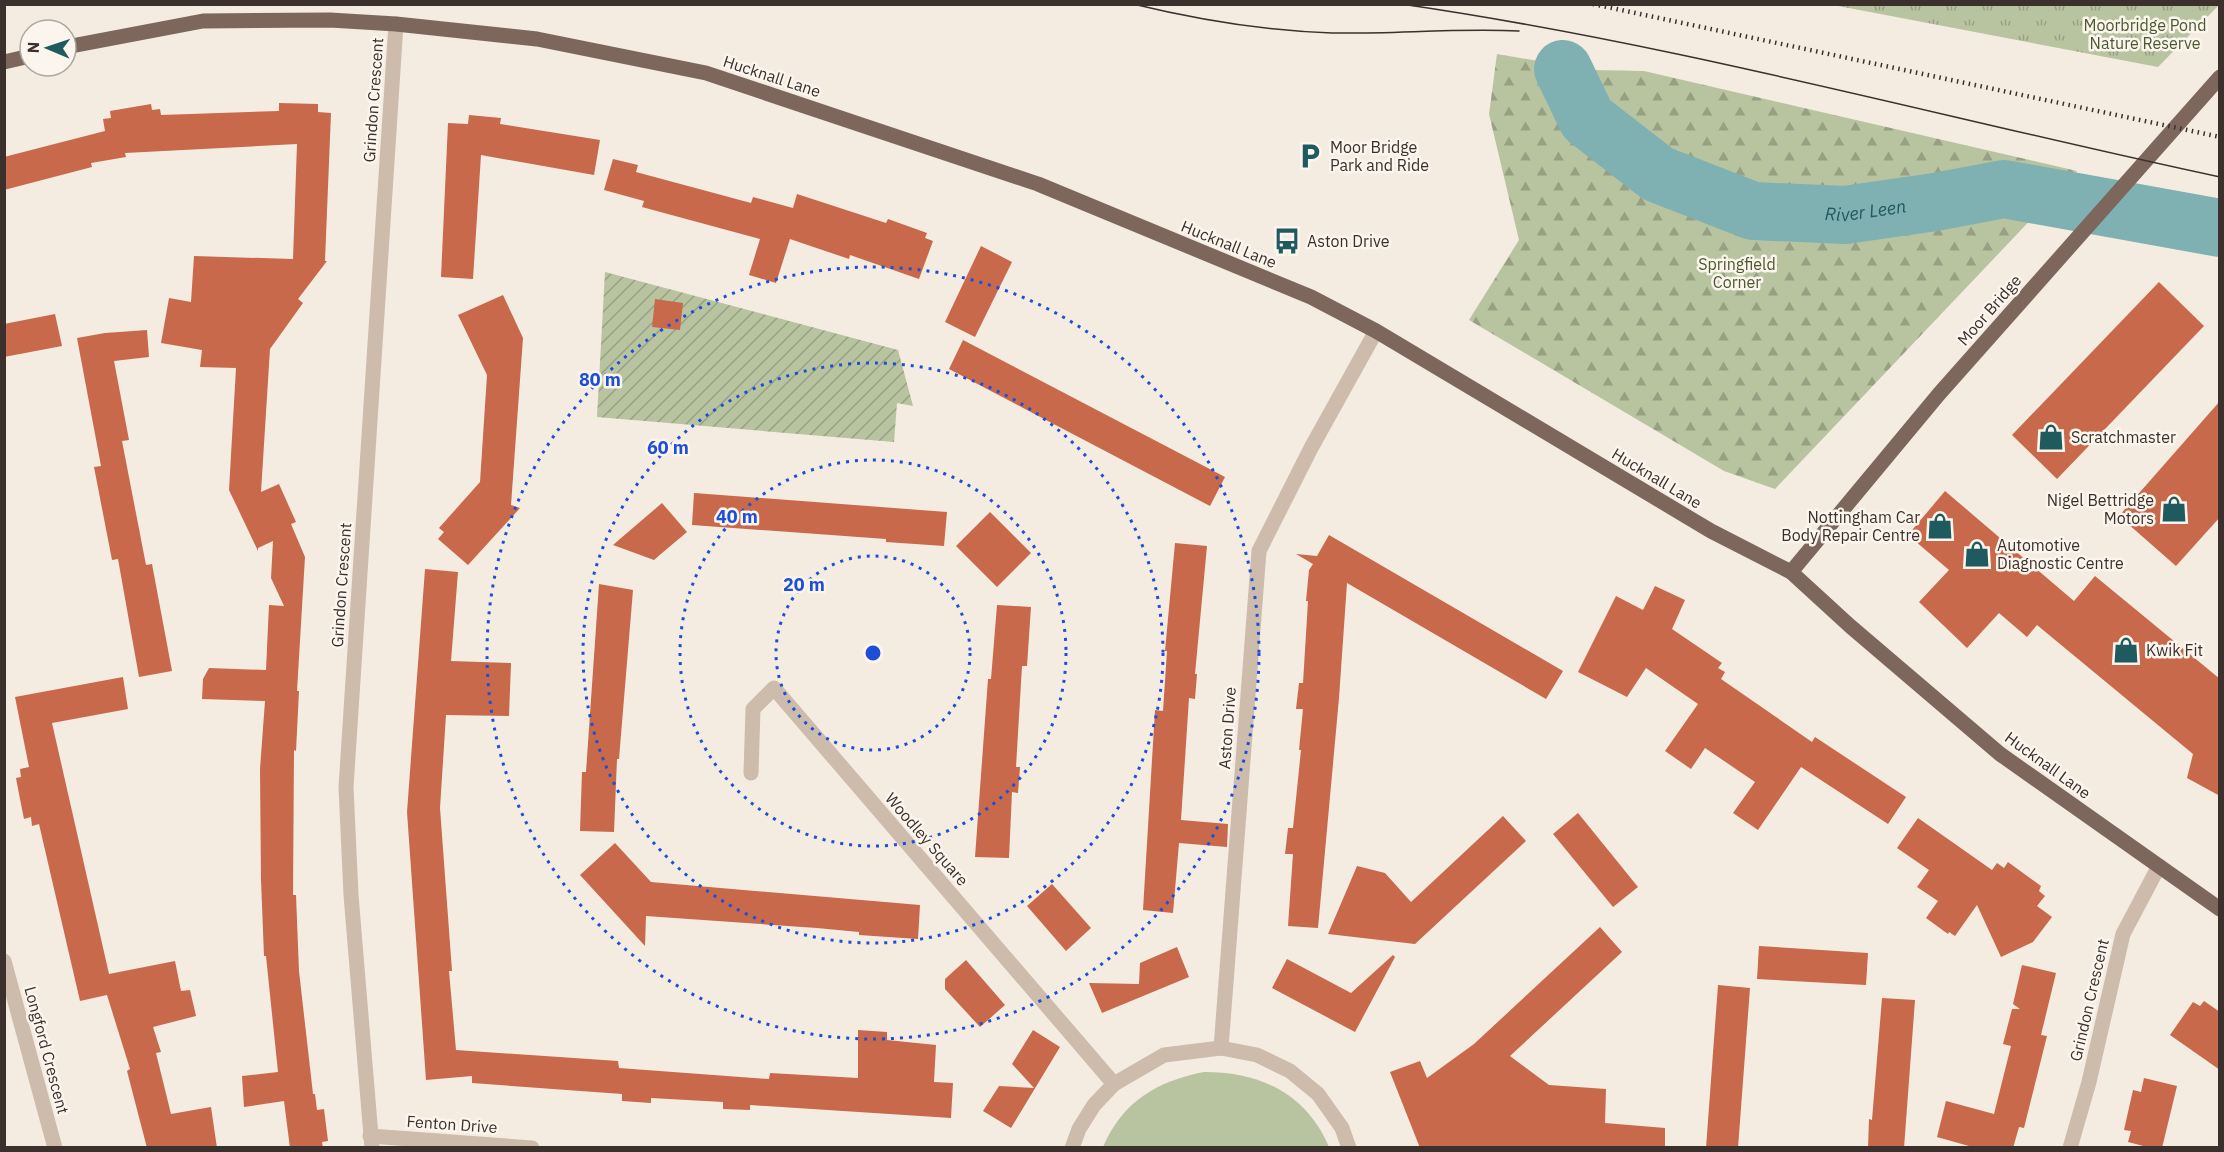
<svg xmlns="http://www.w3.org/2000/svg" width="2224" height="1152" viewBox="0 0 2224 1152" font-family="'IBM Plex Sans',sans-serif">
  <defs>
    <pattern id="forest-firs" width="22" height="20" patternUnits="userSpaceOnUse" patternTransform="scale(1.5)"><rect width="22" height="20" fill="#b8c4a0"/><path d="M5 1l3.5 6h-7zM16 11l3.5 6h-7z" fill="#97a083"/></pattern>
    <pattern id="park-tufts" width="24" height="20" patternUnits="userSpaceOnUse" patternTransform="scale(1.5)"><rect width="24" height="20" fill="#b8c4a0"/><path d="M3 7l-1-3M5 7V3M7 7l1-3M15 17l-1-3M17 17v-4M19 17l1-3" fill="none" stroke="#97a083"/></pattern>
    <pattern id="garden-furrows" width="10" height="10" patternUnits="userSpaceOnUse" patternTransform="scale(1.5)"><rect width="10" height="10" fill="#b8c4a0"/><path d="M-1 1l2-2M0 10L10 0M9 11l2-2" fill="none" stroke="#97a083"/></pattern>
  </defs>
  <rect width="100%" height="100%" fill="#f4ebe1"/>
  <path fill="#b8c4a0" d="M1204 1072C1260 1072 1306 1093 1329 1147H1103C1122 1102 1157 1081 1204 1072Z"/>
  <path fill="url(#forest-firs)" d="M1497 54 1592 70 1644 71 2077 171 1775 489 1724 471 1469 320 1519 240 1489 114Z"/>
  <path fill="url(#park-tufts)" d="M1833 5H2219L2158 67Z"/>
  <path fill="url(#garden-furrows)" d="M605 272 898 350 913 406 897 403 894 442 597 417Z"/>
  <g fill="none" stroke-linecap="round" stroke-linejoin="round">
    <path stroke="#7fb0b2" stroke-width="58" id="s1" d="M1563 69 1587 119 1658 174 1753 211 1845 215 1935 202 2004 189 2220 228"/>
  </g>
  <g fill="#c8694b">
    <path d="M279 103 318 104V112L331 113 325 261H327L298 299 303 303 270 349 261 492 279 484 296 522 291 524 305 557 297 691H299L296 751 294 750 293 895H296L299 971 313 1094H315L317 1110 324 1109 328 1141 322 1142 323 1148H290L284 1101 244 1107 242 1076 278 1072 266 956H264L261 880 260 769 265 701 202 699 203 679 209 668 266 670 269 605 284 606 271 578 273 541 258 548V551L229 490 236 368 200 367 202 350 161 343 169 298 191 302 194 256 293 259 297 144 125 153 126 157 91 163 92 167 4 190V157L105 131 103 119 111 118 110 111 151 104 152 110 160 109 161 115 279 111Z"/>
    <path d="M469 115 501 118 500 124 600 140 594 175 481 155 473 279 441 277 448 123 468 124Z"/>
    <path d="M613 159 638 165 636 172 751 203 753 197 793 208 797 194 886 223 888 219 927 233 925 238 933 241 919 279 850 255 849 259 790 239 776 283 749 275 760 239 642 207 644 201 604 190Z"/>
    <path d="M981 246 1012 262 975 337 945 322Z"/>
    <path d="M2159 282 2204 326 2057 479 2012 435Z"/>
    <path d="M503 295 523 338 511 505 520 508 468 565 438 539 444 532 439 528 480 482 487 375 458 315Z"/>
    <path d="M655 299 683 303 680 330 652 327Z"/>
    <path d="M55 314 62 346 4 357V324Z"/>
    <path d="M147 330 149 357 114 361 129 440 122 441 146 565 152 564 172 671 139 677 118 559 112 560 94 467 101 466 77 338 105 333Z"/>
    <path d="M963 340 1225 477 1210 506 949 369Z"/>
    <path d="M2220 401V517L2176 566 2119 516Z"/>
    <path d="M1945 491 2074 601 2095 576 2220 679V796L2187 778 2193 754 2037 625 2027 637 1999 613 1967 648 1919 602 1949 570 1908 535Z"/>
    <path d="M694 493 947 512 944 546 886 542V539L692 525Z"/>
    <path d="M662 503 687 532 662 553 654 560 613 545Z"/>
    <path d="M990 512 1031 553 997 587 956 546Z"/>
    <path d="M1329 535 1563 671 1546 699 1347 583 1339 698 1318 928 1288 926 1293 854H1285L1288 828H1293L1301 750H1299L1303 709H1296L1299 683H1303L1308 601H1306L1309 570 1313 564 1296 554 1317 556Z"/>
    <path d="M1175 543 1207 546 1195 674H1197L1195 699 1189 698 1181 820 1228 824 1227 847 1179 843 1173 913 1143 910 1155 710 1163 711 1167 651H1165Z"/>
    <path d="M425 569 458 572 451 661 511 663 509 716 446 715 440 808 452 971H449L456 1050 618 1061 619 1068 769 1079 770 1073 858 1078V1030L887 1032V1040L936 1045 934 1082 953 1083 951 1118 750 1105V1110L723 1109V1102L651 1098V1103L622 1101V1094L472 1083V1076L426 1080 407 812Z"/>
    <path d="M599 584 633 590 619 759H617L614 832 580 831 582 772H586Z"/>
    <path d="M1655 586 1685 600 1672 629 1722 663 1718 668 1725 672 1721 679 1812 742 1815 737 1906 797 1888 824 1801 767 1758 830 1733 813 1755 782 1705 748 1691 769 1665 751 1698 704 1646 668 1627 697 1578 672 1616 596 1643 610Z"/>
    <path d="M997 605 1031 607 1027 666H1022L1016 767H1020L1018 793 1012 792 1009 858 975 857 988 679H991Z"/>
    <path d="M123 677 128 709 52 723 109 974 175 961 181 991 190 990 196 1016 153 1027 161 1052 156 1053 171 1114 211 1107 217 1148H147L127 1071 130 1069 107 995 80 1001 39 824 32 826 31 817 24 819 20 799 16 778 21 777 20 769 29 767 15 697Z"/>
    <path d="M1578 813 1638 887 1613 907 1553 834Z"/>
    <path d="M1503 816 1526 841 1415 944 1328 934 1357 866 1385 873 1411 902Z"/>
    <path d="M1918 818 1992 870 1997 863 2004 868 2008 862 2041 886 2039 891 2045 896 2037 906 2052 917 2033 942 2001 957 1977 905 1955 936 1949 932 1948 934 1926 918 1938 901 1917 887 1929 870 1897 848Z"/>
    <path d="M615 843 651 882 920 905 918 939 859 935V932L817 928 646 916 645 946 580 875Z"/>
    <path d="M1052 884 1091 928 1066 951 1027 906Z"/>
    <path d="M1600 927 1622 952 1510 1056 1549 1085 1606 1089 1605 1123 1665 1128V1148H1420L1390 1072 1420 1061 1427 1078 1474 1044Z"/>
    <path d="M1759 946 1868 953 1866 985 1757 979Z"/>
    <path d="M1177 947 1189 977 1102 1013 1089 983 1139 984 1140 963Z"/>
    <path d="M1393 955 1395 957 1355 1032 1272 988 1287 959 1351 993Z"/>
    <path d="M966 960 1005 1005 980 1027 945 989V979Z"/>
    <path d="M2022 965 2056 973 2041 1035 2047 1036 2024 1128 2019 1127 2013 1148H1976L1937 1137 1946 1101 1994 1114 2011 1046 2003 1044 2012 1009H2020L2013 1004Z"/>
    <path d="M1718 985 1750 988 1738 1148H1706Z"/>
    <path d="M1882 998 1915 1000 1904 1148H1868L1869 1119 1872 1120Z"/>
    <path d="M2204 1001 2220 1012V1070L2170 1035 2193 1002 2200 1006Z"/>
    <path d="M1033 1030 1060 1047 1011 1128 983 1111 999 1086 1034 1088 1012 1064Z"/>
    <path d="M2144 1078 2177 1086 2162 1148H2151L2128 1142 2131 1131 2124 1130 2133 1090 2141 1092Z"/>
  </g>
  <g fill="none" stroke-linecap="round" stroke-linejoin="round">
    <g stroke="#cdbbac" stroke-width="15">
      <path d="M751 773 753 709 774 688 1114 1084"/>
      <path d="M4 961 55 1148"/>
      <path d="M1221 1048 1259 551 1311 448 1376 331"/>
      <path d="M370 1136 532 1148"/>
      <path d="M372 1148 351 895 346 787 396 24"/>
      <path d="M1072 1148 1079 1129 1094 1105 1114 1084 1164 1055 1221 1048 1257 1055 1290 1071 1318 1094 1342 1128 1349 1148"/>
      <path d="M2070 1148 2089 1082 2123 934 2159 866"/>
    </g>
    <g stroke="#7d675c" stroke-width="15">
      <path d="M66 47 203 21 330 20 396 24 537 39 706 73 1038 184 1311 297 1376 331 1711 531 1791 572 1850 626 2000 754 2220 909"/>
      <path d="M4 62 30 56"/>
      <path d="M1791 572 1939 394 2220 77"/>
    </g>
    <g stroke="#3b302b" stroke-width="1.5">
      <path d="M1133 4C1199 20 1265 31 1332 33 1394 34 1457 28 1519 31"/>
      <path d="M1401 4C1678 44 1947 119 2220 177"/>
    </g>
    <path stroke="#3b302b" stroke-width="4.5" stroke-dasharray="1.5 4.5" stroke-linecap="butt" d="M1593 4 2220 137"/>
  </g>
  <g fill="none" stroke="#1d4ed8" stroke-width="3" stroke-dasharray="3 6">
    <circle cx="873" cy="653" r="97"/>
    <circle cx="873" cy="653" r="193"/>
    <circle cx="873" cy="653" r="290"/>
    <circle cx="873" cy="653" r="386"/>
  </g>
  <defs>
    <g id="parking-bare" transform="scale(2.07)"><path d="M-3.5-5.5H1a3.5 3.5 0 0 1 0 7H-1V5.5H-3.5ZM-1-3.4V-.6H.8a1.4 1.4 0 0 0 0-2.8Z" fill="#1f5a5e" stroke="#fbf5ee" stroke-width="2.5" paint-order="stroke"/></g>
    <g id="bus-bare" transform="scale(2.07)"><path d="M-5-6H5V4H4V6H2V4H-2V6H-4V4H-5ZM-3.5-4V0h7V-4ZM-3.5 1.2v1.5H-2V1.2ZM2 1.2v1.5H3.5V1.2Z" fill="#1f5a5e" stroke="#fbf5ee" stroke-width="2.5" paint-order="stroke"/></g>
    <g id="shop-bare" transform="scale(2.07)"><path d="M-5-2.5h2.3a2.7 3.5 0 0 1 5.4 0H5L5.5 6h-11ZM-1.5-2.5h3a1.5 2.3 0 0 0-3 0Z" fill="#1f5a5e" stroke="#fbf5ee" stroke-width="2.5" paint-order="stroke"/></g>
  </defs>
  <g fill-rule="evenodd">
    <use href="#parking-bare" x="1310" y="156"/>
    <use href="#bus-bare" x="1287" y="241"/>
    <use href="#shop-bare" x="2051" y="437"/>
    <use href="#shop-bare" x="2174" y="509"/>
    <use href="#shop-bare" x="1940" y="526"/>
    <use href="#shop-bare" x="1977" y="554"/>
    <use href="#shop-bare" x="2126" y="650"/>
  </g>
  <g text-anchor="middle" stroke-width="5" stroke-linejoin="round" paint-order="stroke">
    <g font-size="16" fill="#4a5a2e" stroke="#fbf5ee">
      <text x="2145" y="31">Moorbridge Pond<tspan x="2145" dy="18">Nature Reserve</tspan></text>
      <text x="1737" y="270">Springfield<tspan x="1737" dy="18">Corner</tspan></text>
    </g>
    <g font-size="16" fill="#3b302b" stroke="#fbf5ee">
      <text transform="translate(772 76) rotate(18)" y="6">Hucknall Lane</text>
      <text transform="translate(373 100) rotate(-86)" y="6">Grindon Crescent</text>
      <text transform="translate(1229 244) rotate(22)" y="6">Hucknall Lane</text>
      <text transform="translate(1989 310) rotate(-49)" y="6">Moor Bridge</text>
      <text transform="translate(1657 478) rotate(31)" y="6">Hucknall Lane</text>
      <text transform="translate(341 585) rotate(-86)" y="6">Grindon Crescent</text>
      <text transform="translate(1227 728) rotate(-86)" y="6">Aston Drive</text>
      <text transform="translate(2048 765) rotate(36)" y="6">Hucknall Lane</text>
      <text transform="translate(927 839) rotate(49)" y="6">Woodley Square</text>
      <text transform="translate(2089 1000) rotate(-77)" y="6">Grindon Crescent</text>
      <text transform="translate(47 1050) rotate(75)" y="6">Longford Crescent</text>
      <text transform="translate(452 1124) rotate(4)" y="6">Fenton Drive</text>
    </g>
    <g font-size="16" fill="#3b302b" stroke="#fbf5ee" text-anchor="start">
      <text x="1330" y="153">Moor Bridge<tspan x="1330" dy="18">Park and Ride</tspan></text>
      <text x="1307" y="247">Aston Drive</text>
      <text x="2071" y="443">Scratchmaster</text>
      <text x="2154" y="506" text-anchor="end">Nigel Bettridge<tspan x="2154" dy="18">Motors</tspan></text>
      <text x="1920" y="523" text-anchor="end">Nottingham Car<tspan x="1920" dy="18">Body Repair Centre</tspan></text>
      <text x="1997" y="551">Automotive<tspan x="1997" dy="18">Diagnostic Centre</tspan></text>
      <text x="2146" y="656">Kwik Fit</text>
    </g>
    <g font-size="18" font-style="italic" fill="#1f5a5e" stroke="#fbf5ee">
      <text dy="6" stroke="none"><textPath href="#s1" startOffset="360">River Leen</textPath></text>
    </g>
  </g>
  <circle cx="873" cy="653" r="9" fill="#1d4ed8" stroke="#fbf5ee" stroke-width="3"/>
  <g font-size="18" text-anchor="middle" font-weight="bold" fill="#1d4ed8" stroke="#fbf5ee" stroke-width="5" stroke-linejoin="round" paint-order="stroke">
    <text x="600" y="386">80 m</text>
    <text x="668" y="454">60 m</text>
    <text x="737" y="523">40 m</text>
    <text x="804" y="591">20 m</text>
  </g>
  <rect width="2224" height="1152" fill="none" stroke="#3b302b" stroke-width="12"/>
  <g transform="translate(48 48) rotate(272)"><circle r="28" fill="#fbf5ee" stroke="#aea6a0" stroke-width="1.5"/>
  <path d="M0-4.5L10 22L0 15L-10 22Z" fill="#1f5a5e"/>
  <text y="-9" font-size="16" font-weight="bold" text-anchor="middle" fill="#3b302b">N</text>
  </g>
</svg>
